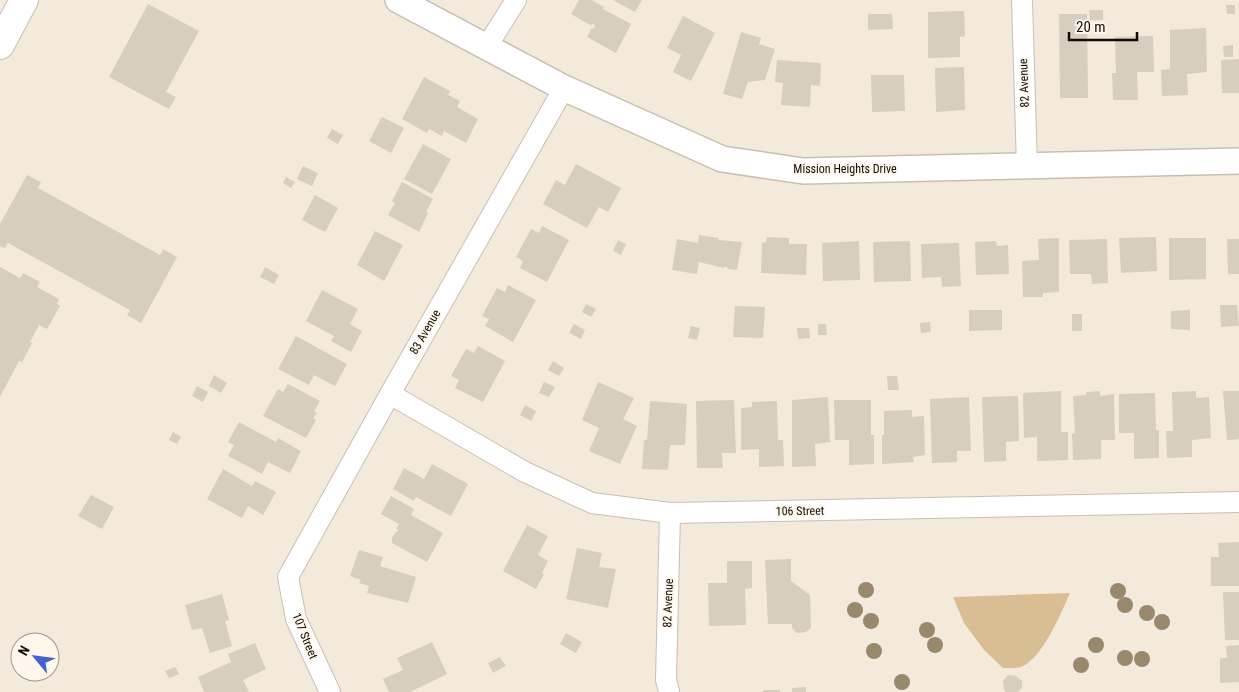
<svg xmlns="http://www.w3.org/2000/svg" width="1239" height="692" viewBox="0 0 1239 692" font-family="'Roboto Condensed',sans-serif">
  <rect width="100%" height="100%" fill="#f3eadb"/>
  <path fill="#d9be94" d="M1070 593C1061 613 1043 657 1023 666 1018 669 1009 668 1003 668L984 650 964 623 953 597Z"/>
  <g fill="#d6cebf">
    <path d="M579 0H592L604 7 603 9 631 24 616 53 587 37 591 29 595 28 594 24 590 25 571 14Z"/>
    <path d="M613 0H642L635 12Z"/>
    <path d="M148 4 199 31 166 92 176 97 169 109 109 77Z"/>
    <path d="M1226 5H1235V14H1227Z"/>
    <path d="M1089 10H1103V20H1090Z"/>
    <path d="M964 11 965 36 960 37V57L928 58V12Z"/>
    <path d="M868 14H892L893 29 868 30Z"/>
    <path d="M1059 14H1087L1088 98H1060Z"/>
    <path d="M683 16 715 33 691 81 673 72 681 55 667 48Z"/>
    <path d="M1206 28 1207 72 1187 74 1188 95 1162 96 1161 70 1170 69V30Z"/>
    <path d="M741 32 761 38 759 44 775 49 765 80 748 82 742 99 723 94Z"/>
    <path d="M1153 36 1154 72H1137L1138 100H1113L1112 73H1116L1115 37Z"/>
    <path d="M1233 45V57H1224L1223 46Z"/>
    <path d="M1239 59V93H1222L1221 60Z"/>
    <path d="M777 60 821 63 820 86 811 85 810 107 781 105 783 83 775 82Z"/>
    <path d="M964 67 965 110 936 112 935 68Z"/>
    <path d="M871 75H904L905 111 872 112Z"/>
    <path d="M424 77 450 91 448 95 460 101 457 107 478 119 466 143 444 131 442 136 429 129 427 133 402 119Z"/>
    <path d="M382 117 404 128 391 153 369 141Z"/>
    <path d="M332 129 343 135 338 144 327 138Z"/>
    <path d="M423 144 451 159 432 194 404 179Z"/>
    <path d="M576 164 621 188 608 212 599 207 587 228 543 204 556 180 565 185Z"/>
    <path d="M303 166 318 173 312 186 297 179Z"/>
    <path d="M27 175 41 182 38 188 160 255 163 249 177 257 141 323 127 315 130 310 8 243 5 248 0 246V224Z"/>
    <path d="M286 177 295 182 291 188 283 183Z"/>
    <path d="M402 182 433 199 426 212 428 213 419 232 388 215 395 203 392 201Z"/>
    <path d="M315 195 338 208 325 232 302 220Z"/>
    <path d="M542 226 569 240 547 282 520 268 523 261 516 257 531 229 539 233Z"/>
    <path d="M375 231 403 245 384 281 357 265Z"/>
    <path d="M699 235 718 238V240L742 242 737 270 728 269 726 266 724 268 699 262 697 274 672 270 677 239 698 243Z"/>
    <path d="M767 237 789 238V244H807L806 275 761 273 762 243 766 242Z"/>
    <path d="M1156 237 1157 271 1121 273 1119 238Z"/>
    <path d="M1059 238V292L1043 293V297H1023L1022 261 1039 260 1038 239Z"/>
    <path d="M1169 238H1206V279L1169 280Z"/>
    <path d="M1107 239 1108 283 1092 284 1091 274H1070L1069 240Z"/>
    <path d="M1227 239H1239V274H1228Z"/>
    <path d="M618 240 626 244 621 255 613 251Z"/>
    <path d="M859 241 860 280 823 281 822 243Z"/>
    <path d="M910 241 911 281 874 282 873 242Z"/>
    <path d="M996 241 997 246 1008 245 1009 274 976 275 975 242Z"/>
    <path d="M959 243 961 286 942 287 941 277 922 278 921 244Z"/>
    <path d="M0 267 20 278 23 273 40 282 37 287 59 299 57 304 60 306 47 329 39 325 30 342 32 343 22 362 19 361 0 397Z"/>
    <path d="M265 267 279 275 274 284 260 277Z"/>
    <path d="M508 285 536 300 513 342 485 326 489 319 482 316 497 288 505 292Z"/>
    <path d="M322 290 358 309 350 324 362 331 351 352 331 341 334 336 306 321Z"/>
    <path d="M586 304 596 309 591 317 582 312Z"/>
    <path d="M1220 305H1237L1239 326 1221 327Z"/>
    <path d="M735 306 765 307 763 338 733 337Z"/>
    <path d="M969 310H1002V330L969 331Z"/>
    <path d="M1190 310V330L1171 329V311Z"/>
    <rect x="1072" y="314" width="10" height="17"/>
    <path d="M930 322 931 332 921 333 920 323Z"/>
    <path d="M574 324 585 330 581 339 569 333Z"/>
    <path d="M818 324H826L827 335H818Z"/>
    <path d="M691 326 700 328 697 340 688 338Z"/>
    <path d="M797 328H809L810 338 798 339Z"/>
    <path d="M296 336 347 364 335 386 314 375 309 385 278 369Z"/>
    <path d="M478 346 505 361 483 402 455 388 459 380 451 376 466 349 474 353Z"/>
    <path d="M553 361 564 368 559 376 548 370Z"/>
    <path d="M214 375 227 383 221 393 209 386Z"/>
    <path d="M887 376H897L899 390H888Z"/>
    <path d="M544 382 555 387 549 397 539 393Z"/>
    <path d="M598 382 634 398 623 419 637 426 620 464 589 451 599 428 582 420Z"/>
    <path d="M288 384 320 401 314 411 317 413 313 418 316 420 306 438 263 416 278 389 283 392Z"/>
    <path d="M197 386 208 392 203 402 192 396Z"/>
    <path d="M1061 391V432H1068V460L1037 461V437L1024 438 1023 393Z"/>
    <path d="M1100 391V396L1114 394 1115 440H1101V459L1073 460 1072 434 1075 433 1073 396 1086 395V392Z"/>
    <path d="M1196 391V398L1209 397 1211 438 1192 440V457L1167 458 1166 431H1173L1172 392Z"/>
    <path d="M1223 391H1239V439L1227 440Z"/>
    <path d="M1155 393 1156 430H1159V458L1134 459V433H1119V394Z"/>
    <path d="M1018 396 1019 441 1006 442V461L984 462 982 397Z"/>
    <path d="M828 397 830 442 815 444 816 466 792 467V400Z"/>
    <path d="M969 397 971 451H957V462L932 463 930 399Z"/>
    <path d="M734 400 736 453H722L723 468H697L696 401Z"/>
    <path d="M834 400H871V435H874V464L849 465V440H835Z"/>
    <path d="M650 401 687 404 685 445H670L668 470 642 469 644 440H647Z"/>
    <path d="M777 401 778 440H783L784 466 759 467V449L741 450V408L752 407V402Z"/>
    <path d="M525 405 536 411 531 421 520 415Z"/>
    <path d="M912 410V417L924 416 925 455 913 457 914 462 882 464V435H884V411Z"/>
    <path d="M239 422 276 442 278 438 301 451 290 473 268 462 262 474 228 456 234 445 228 442Z"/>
    <path d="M173 432 181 437 177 444 169 440Z"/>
    <path d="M432 464 468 484 451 516 416 497 414 501 393 489 404 468 424 479Z"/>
    <path d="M223 469 252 486 255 481 276 492 263 515 248 506 242 518 207 499Z"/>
    <path d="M91 495 114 507 102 529 78 516Z"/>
    <path d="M391 496 414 509 411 515 443 533 427 562 392 543V538L395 533 399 530 396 529 399 524 381 514Z"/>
    <path d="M527 525 548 536 538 555 548 561 542 573 544 574 536 589 503 571Z"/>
    <path d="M1239 542V586H1211V557H1219L1218 543Z"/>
    <path d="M577 548 602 553 599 567 616 569 608 608 566 599Z"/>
    <path d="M359 550 383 557 380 566 416 577 408 603 367 593 369 586 359 583 361 580 350 576Z"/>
    <path d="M791 559V581L810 595 811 628 806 632 797 633 792 628V624H768L765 560Z"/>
    <path d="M727 561H752V588L745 589 746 625 709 626 708 583H727Z"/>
    <path d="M1223 592H1239V640H1225Z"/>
    <path d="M222 594 229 620 225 621 232 646 210 653 202 628 192 630 185 605Z"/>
    <path d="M566 633 582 642 576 653 560 644Z"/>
    <path d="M432 642 447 674 410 692H389L383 679 403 670 397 658Z"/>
    <path d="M255 643 266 669 243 680 249 692H204L198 677 231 662 228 654Z"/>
    <path d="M1239 645V682L1220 683V658H1227L1226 646Z"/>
    <path d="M500 657 506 666 493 673 488 663Z"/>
    <path d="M175 667 179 674 169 678 165 671Z"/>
    <path d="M1008 675 1016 676 1022 681V688L1018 692H1006L1004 690 1003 681Z"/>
    <path d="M806 687V692H792V688Z"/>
    <rect x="763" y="690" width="17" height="2"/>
  </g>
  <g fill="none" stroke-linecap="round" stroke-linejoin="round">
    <g stroke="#c8bfb1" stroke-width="22">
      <g id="minor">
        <path d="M1022 0 1027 166"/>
        <path d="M486 48 516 0"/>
        <path d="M390 394 525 472 592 503 670 513 1239 502"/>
        <path d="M330 692 296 619 288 577 390 394 564 88"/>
        <path d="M669 692 666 680 670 513"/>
      </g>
    </g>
    <g stroke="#c8bfb1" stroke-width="28">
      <path id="tertiary" d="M398 0 564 88 722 159 803 171 1239 161"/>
    </g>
    <g stroke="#c8bfb1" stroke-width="30">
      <path id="secondary" d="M0 45 24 0"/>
    </g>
    <use href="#minor" stroke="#fff" stroke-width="20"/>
    <use href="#tertiary" stroke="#fff" stroke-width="25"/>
    <use href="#secondary" stroke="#fff" stroke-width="28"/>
  </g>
  <g fill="#99896c">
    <circle cx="866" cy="590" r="8"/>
    <circle cx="1118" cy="591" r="8"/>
    <circle cx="1125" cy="605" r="8"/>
    <circle cx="855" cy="610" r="8"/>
    <circle cx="1147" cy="613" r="8"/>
    <circle cx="871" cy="621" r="8"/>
    <circle cx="1162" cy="622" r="8"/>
    <circle cx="927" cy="630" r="8"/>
    <circle cx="935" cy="645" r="8"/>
    <circle cx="1096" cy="645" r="8"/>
    <circle cx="874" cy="651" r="8"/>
    <circle cx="1125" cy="658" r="8"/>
    <circle cx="1142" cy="659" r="8"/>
    <circle cx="1081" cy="665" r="8"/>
    <circle cx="902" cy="682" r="8"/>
  </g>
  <g text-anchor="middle" stroke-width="4" stroke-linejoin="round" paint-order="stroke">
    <g font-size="12" fill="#100d08" stroke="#fff7ec">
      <text transform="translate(1024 83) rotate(-92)" y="4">82 Avenue</text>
      <text x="845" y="173">Mission Heights Drive</text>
      <text transform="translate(425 332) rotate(-60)" y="4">83 Avenue</text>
      <text transform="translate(800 511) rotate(-1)" y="4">106 Street</text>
      <text transform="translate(668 603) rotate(-88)" y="4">82 Avenue</text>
      <text transform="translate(305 636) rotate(68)" y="4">107 Street</text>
    </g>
  </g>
  <g transform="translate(35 657) rotate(299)"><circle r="24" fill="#fff7ec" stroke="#9f9991"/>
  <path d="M0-4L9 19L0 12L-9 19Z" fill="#4261d4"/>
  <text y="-8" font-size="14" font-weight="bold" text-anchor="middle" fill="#100d08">N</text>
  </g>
  <path d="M1069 32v8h68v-8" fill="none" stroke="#100d08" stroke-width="2.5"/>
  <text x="1076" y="32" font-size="15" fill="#100d08" stroke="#fff7ec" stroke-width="4" paint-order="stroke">20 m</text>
</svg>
